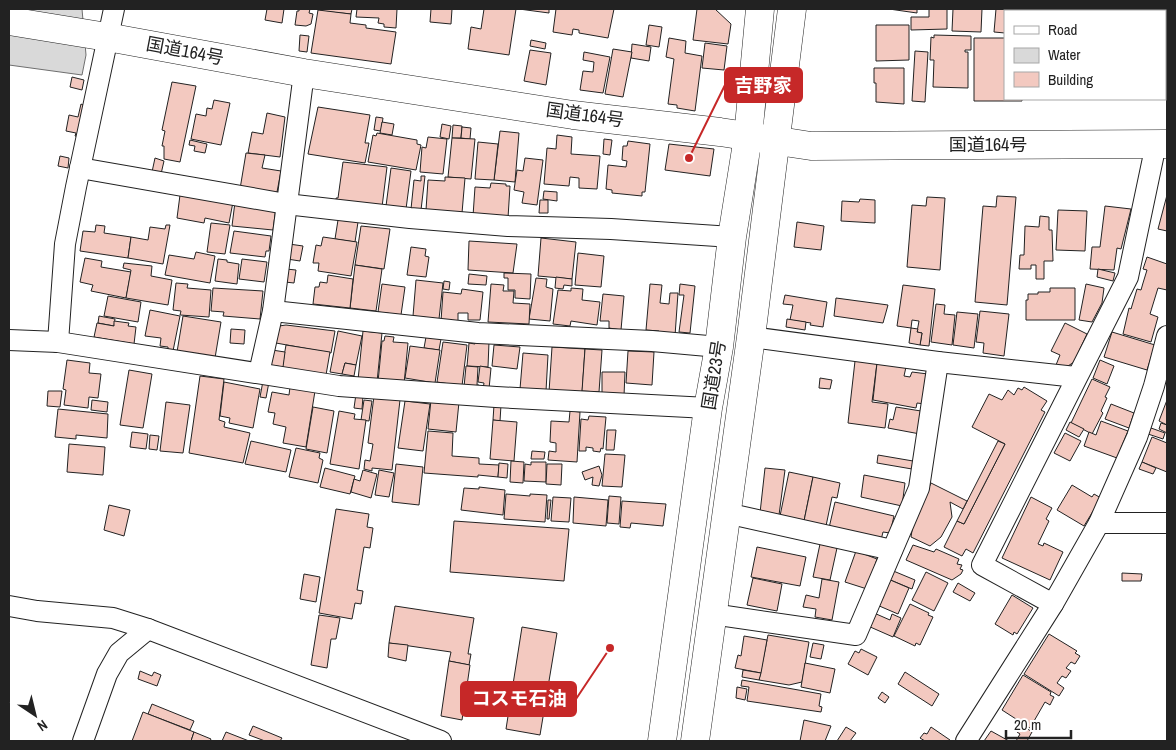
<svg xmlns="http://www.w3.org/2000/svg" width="1176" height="750" viewBox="0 0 1176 750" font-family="'Archivo Narrow','Noto Sans JP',sans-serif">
  <rect width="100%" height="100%" fill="#fff"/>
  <path fill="#d9d9d9" stroke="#6f6f6f" d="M9 9H82L86 55 82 75 9 65Z"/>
  <g fill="#f3c9c0" stroke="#222">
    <path d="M267 9H284L282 23 265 20Z"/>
    <path d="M299 9H310L309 13 313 14 311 24 306 26 295 25 297 11H299Z"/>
    <path d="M321 9H352L351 14 320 11Z"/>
    <path d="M357 9H397L396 28 384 27V24L378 23 379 18 356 17Z"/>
    <path d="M431 9H452L451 24 430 22Z"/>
    <path d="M484 9H516L509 55 468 49 471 27 481 29Z"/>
    <path d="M519 9H549V13Z"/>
    <path d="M556 9H614L608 38 579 33V30L573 29 572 35 553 32Z"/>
    <path d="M697 9H715L731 24 728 44 693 40Z"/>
    <path d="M889 9H917V13Z"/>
    <path d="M929 9H947V29L911 30V17H929Z"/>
    <path d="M953 9H982L981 32 952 31Z"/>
    <path d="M996 9H1028V11H1005V33L994 32Z"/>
    <rect x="1059" y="9" width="16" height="2"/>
    <rect x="1081" y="9" width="34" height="2"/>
    <path d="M1123 9H1160L1159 11H1122Z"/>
    <path d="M318 10 351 14 350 23 366 25V28L396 32 391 64 311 53Z"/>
    <path d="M649 25 662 27 659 47 646 45Z"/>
    <path d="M876 25H909V60L876 61Z"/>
    <path d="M300 35 309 36 307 52 299 51Z"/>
    <path d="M934 35 971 36V50H965V52H968V88L933 87 934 60H930L931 37 934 38Z"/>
    <path d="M669 38 686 41 685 53 702 56 695 111 677 108V105L668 104 674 59 666 57Z"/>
    <path d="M974 38H1005V99H1022V101H974Z"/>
    <path d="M1165 38 1167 39V53L1165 62Z"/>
    <path d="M531 40 546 43 545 49 530 46Z"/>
    <path d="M705 43 727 46 724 70 702 68Z"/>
    <path d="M632 44 651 47 649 61 631 58Z"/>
    <path d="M613 49 632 52 623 97 605 94Z"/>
    <path d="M530 50 551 53 546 85 524 81Z"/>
    <path d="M915 51 928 52 925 102 912 101Z"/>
    <path d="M584 52 610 57 603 93 580 90 583 71 593 72 594 62 583 60Z"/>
    <path d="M874 68H904V104L876 102V83H874Z"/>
    <path d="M72 77 84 80 82 90 70 87Z"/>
    <path d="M172 82 196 86 180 162 164 159V146H162L165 131 162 130Z"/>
    <path d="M214 100 230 103 221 145 191 139 196 114 206 116 207 108 212 109Z"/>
    <path d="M81 104 85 106 79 137 75 136 76 133 66 131 69 115 78 117Z"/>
    <path d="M318 107 370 115 365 143H369L365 163 308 154Z"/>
    <path d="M267 113 285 117 280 157 248 153 252 132 263 134Z"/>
    <path d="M376 117 383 118 381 131 374 130Z"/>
    <path d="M382 122 394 124 392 135 380 133Z"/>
    <path d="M442 124 451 126 449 139 440 137Z"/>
    <path d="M453 125 462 126 461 138H452Z"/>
    <path d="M462 127 471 128 470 139 461 138Z"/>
    <path d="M500 131 519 133 515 182 494 180Z"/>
    <path d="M377 133 417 140V144L421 145 416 170 368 162 373 135 376 136Z"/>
    <path d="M557 135 572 137 571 154 600 156 597 189 579 188V178L570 177 569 186 544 184 547 148 556 149Z"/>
    <path d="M428 137 447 139 443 174 420 172 422 147 426 148Z"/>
    <path d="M452 138 475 139 471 179 448 177Z"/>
    <path d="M604 139 612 140 610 155 603 154Z"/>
    <path d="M190 140 207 144 205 153 194 151 195 146 189 145Z"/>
    <path d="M628 141 650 144 645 192H642V196L612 193V190L606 189 608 165 626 167 627 161 622 160 623 146H627Z"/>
    <path d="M478 142 498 144 494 180 475 179Z"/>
    <path d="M669 144 714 149 710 176 665 170Z"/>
    <path d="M246 153 265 155 262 168 281 171 277 192 274 194 240 189Z"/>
    <path d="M60 156 69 158 68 168 58 166Z"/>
    <path d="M155 158 164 161 161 174 152 172Z"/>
    <path d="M525 158 543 160 537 205 522 203 524 192 514 190 517 170 523 171Z"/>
    <path d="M343 162 387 167 382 207 336 201V198H338Z"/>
    <path d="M391 168 411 171 406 209 386 206Z"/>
    <path d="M421 176H425L421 210 411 209 414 180 421 181Z"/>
    <path d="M445 177 465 178 462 213 426 210 428 180 445 181Z"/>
    <path d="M491 183 506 184V186H510L508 218 473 216 475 187 490 188Z"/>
    <path d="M544 191 557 192V201L543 199Z"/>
    <path d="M180 195 233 202 229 223 205 218 204 223 177 218Z"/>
    <path d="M1167 195V231L1158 229Z"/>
    <path d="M997 196 1016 197 1007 305 975 302 983 206 996 207Z"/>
    <path d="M927 197 945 198 940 270 907 267 912 205 926 206Z"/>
    <path d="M860 199 875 200V223L841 221 842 201 859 202Z"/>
    <path d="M540 200H548V213H539Z"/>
    <path d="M235 202 276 207 273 230 232 226Z"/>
    <path d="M1105 206 1131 209 1121 249 1117 248 1114 270 1090 269 1092 247H1100Z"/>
    <path d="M1058 210 1087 211 1085 251 1056 250Z"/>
    <path d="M1040 216 1049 217V230H1052L1053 261H1044V279H1036V265H1031V269H1019L1020 255H1024L1025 226 1039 227Z"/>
    <path d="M338 220 358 222 355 242 335 239Z"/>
    <path d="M797 222 824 226 821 250 794 247Z"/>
    <path d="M211 223 230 225 225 254 207 252Z"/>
    <path d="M96 225 105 226 104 233 131 237 128 258 80 251 83 231 95 232Z"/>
    <path d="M166 225H170L163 264 128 258 131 237 148 240 150 227 165 229Z"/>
    <path d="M361 226 390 229 384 269 355 265Z"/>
    <path d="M234 231 271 236 269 251H266L265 257 230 253Z"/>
    <path d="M323 237 357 242 351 276 318 271 319 263H313L316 245 321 246Z"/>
    <path d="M541 238 576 242 572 279 538 276Z"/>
    <path d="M469 241 517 244 513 273 468 270Z"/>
    <path d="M289 244 303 246 300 261 287 259Z"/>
    <path d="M411 247 426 249 425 256 429 257 426 277 407 275Z"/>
    <path d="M196 252 215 256 210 283 165 275 169 255 194 259Z"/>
    <path d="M578 253 604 256 601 287 575 285Z"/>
    <path d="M1147 257 1167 264V290L1158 288 1150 314 1158 317 1151 342 1123 334 1129 308 1131 309 1137 289 1141 290 1143 283 1147 270 1143 269Z"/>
    <path d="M85 258 102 261 101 267 131 272 126 298 91 291 93 285 80 282Z"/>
    <path d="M218 259 227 260V262L239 264 237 284 215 281Z"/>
    <path d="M242 259 267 262 264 282 239 279Z"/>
    <path d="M124 263 152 266 151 276 172 280 168 305 126 298 131 270 123 268Z"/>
    <path d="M355 265 382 269 376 311 350 308Z"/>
    <path d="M286 269 296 270 294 283 285 282Z"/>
    <path d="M1098 269 1115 273 1113 281 1097 277Z"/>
    <path d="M504 273 531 274 530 299 515 298V290H508V278H504Z"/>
    <path d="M469 274 487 276 486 285 468 284Z"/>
    <path d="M328 275 353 279 350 308 313 304 315 287H319L320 282 327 283Z"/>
    <path d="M556 277 572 279V286L564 285 563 289 555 288Z"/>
    <path d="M536 278 547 279 546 287 553 289 550 321 529 319Z"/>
    <path d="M416 280 443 283 439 319 413 316Z"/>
    <path d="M444 281 450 282 449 290 443 289Z"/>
    <path d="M176 283 188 284 187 288 211 290 209 317 180 315 181 311 173 310Z"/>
    <path d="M382 284 405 287 401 315 378 312Z"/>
    <path d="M491 284 504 285 503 291H514L513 303 530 304 529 324 488 322Z"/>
    <path d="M650 284 662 285 660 303 669 304 670 293H678L675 336 658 335 659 331 646 330Z"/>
    <path d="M680 284 695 286 690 333 679 332 684 295H679Z"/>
    <path d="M1086 284 1104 288 1102 303 1092 322 1079 320Z"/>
    <path d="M903 285 935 289 929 346 920 345 922 333 917 332 919 321 912 320 911 328 897 326Z"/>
    <path d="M213 288 263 291 260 319 223 316 224 312 211 311Z"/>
    <path d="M571 288 583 289 582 300 600 302 597 325 571 321 570 326 553 324 558 290 571 291Z"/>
    <path d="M1050 288H1075V320H1026V300H1028V294H1038V292H1050Z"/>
    <path d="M462 289 483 292 480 320H468V313H458V322L441 321 443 292 461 294Z"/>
    <path d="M603 294 624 296 621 330 609 328V321H600Z"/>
    <path d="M785 295 827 302 823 327 810 325 811 323 790 320 793 305 783 304Z"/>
    <path d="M108 296 141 302 138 322 104 316Z"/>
    <path d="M836 298 888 305 883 323 834 316Z"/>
    <path d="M936 304 945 305 944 314 955 315 952 345 931 342Z"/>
    <path d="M150 310 180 316 173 351 168 350V347L160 346 161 338 145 336Z"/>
    <path d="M980 311 1009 314 1004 356 983 353 984 343 976 342Z"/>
    <path d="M957 312 978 314 974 348 953 345Z"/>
    <path d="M99 316 115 319 114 326 98 323Z"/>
    <path d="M183 316 221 322 215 358 177 352Z"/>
    <path d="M787 319 806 322 805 330 786 327Z"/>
    <path d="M114 321 129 323 128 326 136 327 134 344 94 337 97 323 114 326Z"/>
    <path d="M1065 323 1087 334 1074 362 1068 366 1056 365 1060 355 1051 351Z"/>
    <path d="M286 325 335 331 331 353 276 343 279 326Z"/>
    <path d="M911 328 918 329 917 332 922 333 920 345 909 343Z"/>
    <path d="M231 329 245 330 244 344 230 343Z"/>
    <path d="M338 331 362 336 356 365 345 363 342 374 330 372Z"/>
    <path d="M363 331 382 333 377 382 358 380Z"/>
    <path d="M1112 332 1155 345 1147 370 1104 357Z"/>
    <path d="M385 336 394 337 393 342 408 343 404 384 378 382 382 341H384Z"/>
    <path d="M426 337 441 339 439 350 424 348Z"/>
    <path d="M475 341 489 342 488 367 467 366 469 343 475 344Z"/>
    <path d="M443 342 467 345 462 386 437 382Z"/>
    <path d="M286 345 330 352 326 375 282 368Z"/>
    <path d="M494 345 520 347 517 369 492 366Z"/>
    <path d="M410 346 440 350 435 383 405 378Z"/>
    <path d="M552 347 585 349 582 394 549 392Z"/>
    <path d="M585 349 602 350 599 392 582 391Z"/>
    <path d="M272 350 285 352 283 367 269 365Z"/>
    <path d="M628 351 654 352 652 385 626 383Z"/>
    <path d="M523 353 548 355 546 391 520 389Z"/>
    <path d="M67 360 90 363 89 373 101 374 98 398 89 397 88 408 64 405 66 390 63 389Z"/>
    <path d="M1100 360 1114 366 1107 384 1093 378Z"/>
    <path d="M855 361 877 363 872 402 888 404 885 428 848 423Z"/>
    <path d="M345 363 356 365 354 376 342 374Z"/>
    <path d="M877 363 906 367 904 376 910 377 912 372 928 374 925 404 917 403 916 408 873 400Z"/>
    <path d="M466 366 478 367 477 385H479V388L464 387Z"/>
    <path d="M480 366 491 368 489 389H483L484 383 478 382Z"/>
    <path d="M129 370 152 374 143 428 120 425Z"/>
    <path d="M602 372H625L624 396H602Z"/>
    <path d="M200 376 224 379 219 420 225 422 224 427 250 433 243 463 189 453Z"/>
    <path d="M820 378 832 380 830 389 819 388Z"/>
    <path d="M1092 379 1110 387 1105 397 1107 398 1101 411 1103 413 1092 434 1071 423Z"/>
    <path d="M263 381 269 382 266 398 260 397Z"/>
    <path d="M224 382 260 389 253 428 229 423 230 418 220 416Z"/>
    <path d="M290 387 315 391 306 447 283 443 286 427 273 424 275 413 268 412 272 392 289 395Z"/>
    <path d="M1024 387 1047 401 1041 410 1045 412 973 553 966 549 962 556 944 547 957 521 964 524 1005 444 972 427 989 394 1002 400 1008 390 1014 395 1018 388 1022 390Z"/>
    <path d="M48 391H62L60 407 47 406Z"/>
    <path d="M356 394 363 396 362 409 354 408Z"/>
    <path d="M374 396 400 400 392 470 372 468V471L364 469 365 460 370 461 373 444 368 443Z"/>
    <path d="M92 400 108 402 107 412 91 410Z"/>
    <path d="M364 400 372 401 369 421 361 420Z"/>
    <path d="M431 400 459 402 456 432 428 429Z"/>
    <path d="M1167 400V425L1159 421Z"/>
    <path d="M405 401 430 404 423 451 398 448Z"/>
    <path d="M166 402 190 405 183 453 160 451Z"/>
    <path d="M1111 404 1134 413 1129 428 1105 419Z"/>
    <path d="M494 405H501L500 421 493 420Z"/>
    <path d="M313 407 334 411 327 453 306 449Z"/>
    <path d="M896 407 921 411 920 413H923L920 434 888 428 890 419 893 420Z"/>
    <path d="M58 409 108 414 107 438 76 435V439L55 437Z"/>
    <path d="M339 411 355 414 354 419 366 420 359 469 330 464Z"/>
    <path d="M570 411 580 412 577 462 548 460 549 451 556 452V443L550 442 551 421 569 422Z"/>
    <path d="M589 416 606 417 603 449 601 448 600 452 593 451V448L586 447V451H579L581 419 588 420Z"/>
    <path d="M493 420 517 422 514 461 490 459Z"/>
    <path d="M1101 421 1128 431 1117 458 1084 446 1089 432 1096 435Z"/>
    <path d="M1070 422 1084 429 1079 437 1066 430Z"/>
    <path d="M1161 423 1167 425V433L1159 429Z"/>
    <path d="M1151 428 1165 433 1163 439 1148 434Z"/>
    <path d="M607 430H616L614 450H606Z"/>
    <path d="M428 431 453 433 452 456 479 458V464L499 465 498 477 478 475V477L424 473Z"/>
    <path d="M132 432 148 434 146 449 130 447Z"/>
    <path d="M1065 433 1081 441 1070 461 1054 453Z"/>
    <path d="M150 435 159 436 157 450 149 449Z"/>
    <path d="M1152 437 1167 443V472L1142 462Z"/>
    <path d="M251 441 291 450 286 472 245 464Z"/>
    <path d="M998 441 1005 444 964 524 957 521Z"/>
    <path d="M69 444 105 447 103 475 67 472Z"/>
    <path d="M296 448 320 453 319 458 323 460 318 483 289 477Z"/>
    <path d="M532 451 545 452 544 459H531Z"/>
    <path d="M605 454 625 455 622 487 602 486Z"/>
    <path d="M878 455 913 461 912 469 877 463Z"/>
    <path d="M511 461 524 462 523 483 510 482Z"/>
    <path d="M531 462H546V482L524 481 525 464 531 465Z"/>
    <path d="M1142 462 1156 468 1153 474 1139 469Z"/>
    <path d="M499 463 508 464 507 478 498 477Z"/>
    <path d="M396 464 423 467 419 505 392 502Z"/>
    <path d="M547 464H562L561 485 546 484Z"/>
    <path d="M599 466 602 475 599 486 592 485 593 477 585 480 582 472Z"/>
    <path d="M325 468 355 476 350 494 320 487Z"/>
    <path d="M765 468 785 470 779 515 760 513Z"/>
    <path d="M363 470 377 474 371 498 351 492 354 479 360 481Z"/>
    <path d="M379 470 394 473 389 497 375 495Z"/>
    <path d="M789 472 813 477 804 521 780 516Z"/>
    <path d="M864 475 905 483 902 506 861 497Z"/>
    <path d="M813 477 840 483 837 498 832 497 826 526 804 521Z"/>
    <path d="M931 483 967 501 963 509 950 502 952 517 941 537 930 546 911 537 913 524Z"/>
    <path d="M1072 485 1092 497 1094 494 1101 498 1084 526 1057 510Z"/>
    <path d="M479 487 505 490 503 515 461 510 464 488 479 489Z"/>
    <path d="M506 494 530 496V494L547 495 545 522 504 519Z"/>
    <path d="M609 496 621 497 619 524 607 523Z"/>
    <path d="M553 497 571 498 569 522 551 521Z"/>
    <path d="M574 497 608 500 606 526 573 523Z"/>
    <path d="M1031 497 1052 508 1046 519 1049 521 1038 544 1043 546 1044 543 1063 552 1050 580 1002 558Z"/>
    <path d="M548 500H551L549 519H547Z"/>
    <path d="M622 501 666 504 663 526 631 523 630 528 620 527Z"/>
    <path d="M835 502 894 516 890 533 883 532 881 540 829 528Z"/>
    <path d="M109 505 130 510 124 536 104 530Z"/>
    <path d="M336 509 369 514 367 527 373 528 370 548 364 547 357 590 363 591 361 604 355 603 352 619 319 613Z"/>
    <path d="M454 521 569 529 564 581 450 572Z"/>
    <path d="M820 544 837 548 830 580 813 577Z"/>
    <path d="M913 545 934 552 936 549 959 559 957 564 962 565 960 569 963 570 961 574 952 580 906 560Z"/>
    <path d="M757 547 806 557 800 586 751 577Z"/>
    <path d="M856 551 877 559 867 589 845 582Z"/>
    <path d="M891 570 915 580 912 589 888 579Z"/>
    <path d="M926 572 948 583 934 611 912 600Z"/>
    <path d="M1122 573 1142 574 1141 581H1122Z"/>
    <path d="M304 574 320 577 316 602 300 599Z"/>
    <path d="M753 578 782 584 777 611 747 605Z"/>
    <path d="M822 579 839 582 832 620 815 617 816 609 803 607 806 595 819 598Z"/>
    <path d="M888 579 909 588 898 614 877 605Z"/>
    <path d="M958 583 975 593 970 601 953 592Z"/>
    <path d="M1012 595 1033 608 1017 634 1014 632 1013 635 995 624Z"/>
    <path d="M910 604 929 613 928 615 933 617 920 645 916 643 915 646 894 636Z"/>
    <path d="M395 606 474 618 468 654H471L469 665 449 661 451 652 389 643Z"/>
    <path d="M874 613 890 620 892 614 901 618 893 637 868 626Z"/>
    <path d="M319 615 340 618 336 639H331L327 668 311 665Z"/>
    <path d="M522 627 557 633 540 735 506 729Z"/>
    <path d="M1049 634 1077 651 1075 653 1080 656 1075 664 1071 662 1066 668 1071 671 1066 678 1062 676 1057 683 1064 688 1059 696 1024 674Z"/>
    <path d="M768 635 809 642 802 682 789 685 759 680Z"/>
    <path d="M744 636 767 640 761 673 735 668 738 655 741 656Z"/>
    <path d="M389 643 408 645 406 661 388 657Z"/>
    <path d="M813 643 824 645 821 659 810 657Z"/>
    <path d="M861 649 877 657 868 675 848 664 855 651 859 653Z"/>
    <path d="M449 661 470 665 462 720 441 716Z"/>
    <path d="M805 663 835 669 830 693 801 687Z"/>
    <path d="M743 670 761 673 759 680 742 677Z"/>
    <path d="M140 671 152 676 154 672 161 675 157 686 138 679Z"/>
    <path d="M905 672 939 694 932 706 898 684Z"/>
    <path d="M1023 675 1051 692 1050 695 1054 697 1050 705 1045 702 1030 728 1002 710Z"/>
    <path d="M742 680 821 694 819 706 822 707 821 712 747 701 749 687 741 686Z"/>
    <path d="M737 687 747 689 745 700 736 698Z"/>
    <path d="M882 692 889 697 885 703 878 698Z"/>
    <path d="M152 704 194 721 190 730 148 714Z"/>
    <path d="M143 712 194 732 191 741H132Z"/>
    <path d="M804 720 831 726 825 741H800Z"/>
    <path d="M1022 725 1032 732 1027 741H1016L1020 734 1017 732Z"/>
    <path d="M253 726 282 738 280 741H265L249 735Z"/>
    <path d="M846 727 856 733 850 741H837Z"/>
    <path d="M931 727 950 740 949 741H925L920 738 924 733 927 734Z"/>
    <path d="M991 731 1009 741H984Z"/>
    <path d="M194 732 211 739 210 741H191Z"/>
    <path d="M226 732 249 741H222Z"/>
  </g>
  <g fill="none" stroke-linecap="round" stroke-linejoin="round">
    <g stroke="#222" stroke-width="22">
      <g id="minor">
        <path d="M80 168 286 204 410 218 508 226 611 229 732 237"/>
        <path d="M273 311 478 333 652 341 719 347"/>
        <path d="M751 337 938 362 1076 377"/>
        <path d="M9 340 58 342 339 386 496 397 708 408"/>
        <path d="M58 342 65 244 76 187 114 9"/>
        <path d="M259 373 273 311 304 73"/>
        <path d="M726 513 892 550"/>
        <path d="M1099 523H1167"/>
        <path d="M1053 604 982 565 1128 277 1156 144"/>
        <path d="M9 606 37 611 113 618 148 629 441 741"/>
        <path d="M712 614 856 635 919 488 938 362"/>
        <path d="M83 741 107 674 119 653 148 629"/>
        <path d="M966 741 1053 604 1099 523 1137 437 1154 386 1167 336"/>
      </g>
    </g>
    <g stroke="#222" stroke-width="29">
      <g id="trunk">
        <path d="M9 21 107 37 304 73 573 115 720 132 811 146 1167 144"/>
        <path d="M662 741 708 408 719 347 732 237 748 137 760 9"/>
        <path d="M695 741 751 337 792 9"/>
      </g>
    </g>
    <use href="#minor" stroke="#fff" stroke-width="20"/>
    <use href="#trunk" stroke="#fff" stroke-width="28"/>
  </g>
  <g text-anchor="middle" stroke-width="4" stroke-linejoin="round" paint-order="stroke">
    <g font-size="18" fill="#222" stroke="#fff">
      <text transform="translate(185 51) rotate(11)" y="6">国道164号</text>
      <text transform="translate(585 115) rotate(8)" y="6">国道164号</text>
      <text x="988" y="151">国道164号</text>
      <text transform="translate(714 375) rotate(-81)" y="6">国道23号</text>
    </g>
  </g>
  <path fill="none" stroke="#c62828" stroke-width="2" d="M689 158L725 85M610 648L576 699"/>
  <g fill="#c62828" stroke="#fff" stroke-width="2">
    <circle cx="689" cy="158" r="5"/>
    <circle cx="610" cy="648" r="5"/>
  </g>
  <g fill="#c62828" stroke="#c62828" stroke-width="2">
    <rect x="725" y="68" width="77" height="34" rx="5"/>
    <rect x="461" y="682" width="115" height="34" rx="5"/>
  </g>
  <g font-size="19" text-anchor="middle" font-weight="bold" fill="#fff">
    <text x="763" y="92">吉野家</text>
    <text x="519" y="705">コスモ石油</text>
  </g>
  <rect width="1176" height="750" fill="none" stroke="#222222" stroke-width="20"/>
  <rect x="1004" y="10" width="162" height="90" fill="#ffffff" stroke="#a7a7a7"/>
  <rect x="1014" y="26" width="25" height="8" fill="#ffffff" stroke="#a7a7a7"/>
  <text x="1048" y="35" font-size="15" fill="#222222">Road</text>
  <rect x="1014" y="48" width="25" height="15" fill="#d9d9d9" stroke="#a7a7a7"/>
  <text x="1048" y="60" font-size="15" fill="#222222">Water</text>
  <rect x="1014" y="72" width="25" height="15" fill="#f3c9c0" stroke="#a7a7a7"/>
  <text x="1048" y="85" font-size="15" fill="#222222">Building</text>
  <g transform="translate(35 715) rotate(145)" stroke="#ffffff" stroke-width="4" paint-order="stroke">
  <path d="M0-4L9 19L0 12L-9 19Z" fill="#222222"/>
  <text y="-8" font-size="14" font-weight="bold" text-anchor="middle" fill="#222222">N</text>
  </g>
  <path d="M1006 730v8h65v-8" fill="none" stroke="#222222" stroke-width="2.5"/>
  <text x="1014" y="730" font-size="15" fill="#222222" stroke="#ffffff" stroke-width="4" paint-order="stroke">20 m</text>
</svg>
